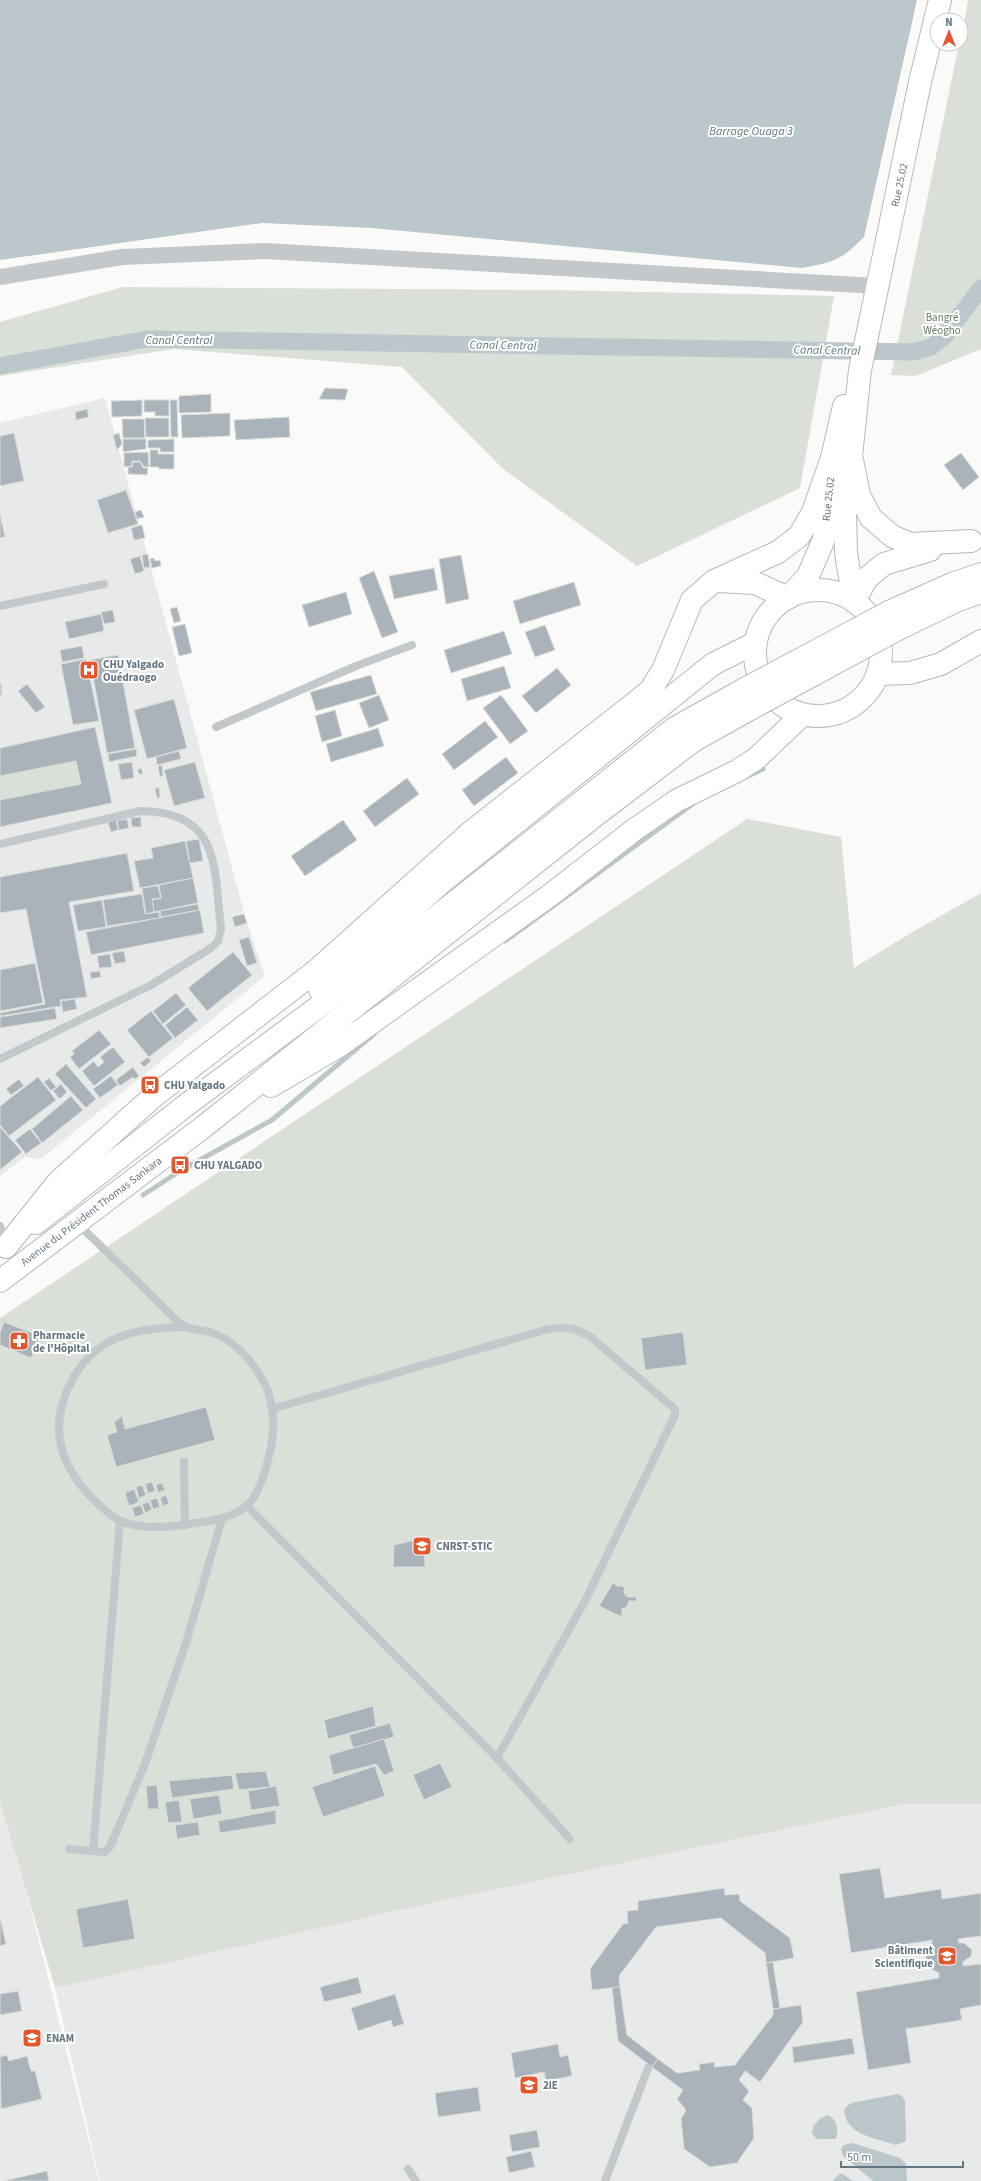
<svg xmlns="http://www.w3.org/2000/svg" width="981" height="2181" viewBox="0 0 981 2181" font-family="'Source Sans 3',sans-serif">
  <rect width="100%" height="100%" fill="#fafaf8"/>
  <g fill="#e8e9e9">
    <path d="M105 398 245 916 265 976 41 1159 25 1157 0 1176V423Z"/>
    <path d="M0 1802 26 1890 99 2181H0Z"/>
    <path d="M905 1804H981V2181H100L55 1988 436 1902Z"/>
  </g>
  <g fill="#dadfd7">
    <path d="M968 0H981V349L916 376 891 375 959 44H961Z"/>
    <path d="M123 287 551 290 834 296 800 488 637 566 503 469 402 367 174 349 0 376V322Z"/>
    <path d="M76 761 81 784 0 800V776Z"/>
    <path d="M747 819 841 837 854 968 909 934 981 893V1804H905L436 1902 55 1988 0 1802V1318Z"/>
  </g>
  <g fill="#bbc7cb">
    <path d="M0 0H917L864 237C840 261 834 262 802 268L371 228 262 223 0 260Z"/>
    <path d="M898 2094 902 2096 905 2101 906 2141 896 2145C875 2138 845 2135 844 2109L851 2103Z"/>
    <path d="M828 2115C837 2120 839 2129 836 2139H817L812 2134C812 2124 819 2118 828 2115Z"/>
    <path d="M853 2143 900 2158 906 2164 907 2181H873L843 2156 841 2149 844 2145Z"/>
    <path d="M841 2173 853 2181H832Z"/>
  </g>
  <g fill="none" stroke-linecap="round" stroke-linejoin="round">
    <g stroke="#bbc7cb" stroke-width="5">
      <path d="M746 777 763 769"/>
      <path d="M505 941 694 803"/>
      <path d="M143 1195 180 1171 272 1120 374 1034"/>
    </g>
    <path stroke="#bbc7cb" stroke-width="17" d="M0 366 147 339 913 352 931 347 943 338 981 288"/>
  </g>
  <g fill="#aab3b9" stroke="#dcdcda">
    <path d="M325 388 348 389 345 400 319 399Z"/>
    <path d="M211 394V412L179 413V396Z"/>
    <path d="M142 400V416L112 417 111 401Z"/>
    <path d="M144 400H169V416H155V412H144Z"/>
    <path d="M170 400H177L178 437H171Z"/>
    <path d="M87 409 89 417 76 420 75 412Z"/>
    <path d="M230 413V436L182 438 181 415Z"/>
    <path d="M289 417 290 437 236 440 234 420Z"/>
    <path d="M145 418H169V437H146Z"/>
    <path d="M122 419H144L145 438H123Z"/>
    <path d="M14 433 24 481 0 486V436Z"/>
    <path d="M119 433 122 444 117 450 113 435Z"/>
    <path d="M123 439H146V449L123 452Z"/>
    <path d="M174 439V452H160V448H148V440Z"/>
    <path d="M150 450H158V454H174V469H159V467H150Z"/>
    <path d="M148 452 149 467H144L140 461H132V466L124 467V453Z"/>
    <path d="M961 453 979 477 963 490 944 465Z"/>
    <path d="M133 462H140L143 468H148L147 475 128 474V467H132Z"/>
    <path d="M126 490 138 524 108 533 97 500Z"/>
    <path d="M141 510 144 517 137 519 135 512Z"/>
    <path d="M0 514 5 537 0 538Z"/>
    <path d="M142 525 145 538 134 540 131 528Z"/>
    <path d="M148 554 150 567 144 568 142 555Z"/>
    <path d="M461 555 469 599 446 604 439 559Z"/>
    <path d="M140 556 144 571 135 574 130 559Z"/>
    <path d="M154 558 155 561 160 560 161 566 152 568 150 559Z"/>
    <path d="M434 568 438 590 394 599 389 576Z"/>
    <path d="M374 571 398 632 382 638 359 578Z"/>
    <path d="M574 582 581 605 520 624 513 601Z"/>
    <path d="M346 592 352 614 309 627 302 605Z"/>
    <path d="M177 607 181 621 174 623 170 609Z"/>
    <path d="M113 610 115 622 104 624 101 612Z"/>
    <path d="M101 614 104 631 69 639 65 622Z"/>
    <path d="M185 624 192 653 179 656 172 627Z"/>
    <path d="M545 625 555 650 535 657 525 632Z"/>
    <path d="M504 631 512 654 451 673 444 650Z"/>
    <path d="M82 646 84 658 62 662 60 650Z"/>
    <path d="M118 655 135 748 107 753 90 660Z"/>
    <path d="M86 659 99 721 73 725 61 664Z"/>
    <path d="M504 666 511 688 467 701 461 679Z"/>
    <path d="M557 668 571 685 536 713 522 696Z"/>
    <path d="M371 675 377 694 316 711 310 692Z"/>
    <path d="M0 683H1L2 695H0Z"/>
    <path d="M27 684 45 707 36 713 18 691Z"/>
    <path d="M379 695 389 720 369 728 359 703Z"/>
    <path d="M501 695 528 731 510 744 483 708Z"/>
    <path d="M174 699 187 748 147 759 134 710Z"/>
    <path d="M335 710 342 736 322 742 315 716Z"/>
    <path d="M485 721 498 737 454 770 442 754Z"/>
    <path d="M95 727 112 803 0 827V800L81 784 76 761 0 776V748Z"/>
    <path d="M378 728 384 746 331 762 326 744Z"/>
    <path d="M136 749 137 756 109 762 108 754Z"/>
    <path d="M179 751 181 759 157 765 156 757Z"/>
    <path d="M506 757 518 773 474 806 462 790Z"/>
    <path d="M132 762 134 778 121 780 118 764Z"/>
    <path d="M195 762 205 798 174 806 164 770Z"/>
    <path d="M162 765 163 776 160 777 158 766Z"/>
    <path d="M141 768 143 773 140 775 137 770Z"/>
    <path d="M407 778 419 794 375 827 363 811Z"/>
    <path d="M155 788H159L160 798H157Z"/>
    <path d="M141 817V827H132L131 818Z"/>
    <path d="M127 819 129 828 119 830 117 821Z"/>
    <path d="M116 820 118 830 111 832 108 822Z"/>
    <path d="M343 820 357 840 305 876 291 856Z"/>
    <path d="M199 839 203 861 190 863 186 841Z"/>
    <path d="M185 841 193 878 140 888 134 861 153 858 151 848Z"/>
    <path d="M127 853 134 891 69 902 87 997 60 1000 61 1006 0 1016V1013L45 1004 26 909 0 913V877Z"/>
    <path d="M193 878 198 903 154 912 152 900 161 898 159 885Z"/>
    <path d="M158 886 161 898 152 899 154 912 146 914 142 888Z"/>
    <path d="M142 894 145 914 159 912 160 918 107 926 103 900Z"/>
    <path d="M102 900 106 927 78 931 73 905Z"/>
    <path d="M198 904 199 910 161 917 160 911Z"/>
    <path d="M200 910 204 933 91 955 86 932Z"/>
    <path d="M244 914 247 923 235 927 232 917Z"/>
    <path d="M249 937 257 963 247 966 239 940Z"/>
    <path d="M124 951 126 962 115 964 112 953Z"/>
    <path d="M233 952 252 975 207 1011 188 988Z"/>
    <path d="M110 954 112 967 99 968 97 956Z"/>
    <path d="M35 963 43 1003 0 1011V970Z"/>
    <path d="M100 971 101 977 91 979 90 972Z"/>
    <path d="M176 993 186 1005 163 1024 153 1011Z"/>
    <path d="M75 999 77 1009 63 1012 61 1001Z"/>
    <path d="M187 1007 198 1020 175 1038 165 1025Z"/>
    <path d="M55 1008 57 1019 0 1028V1017Z"/>
    <path d="M151 1011 173 1038 149 1057 127 1030Z"/>
    <path d="M99 1030 111 1044 79 1069 70 1057 74 1054 72 1051Z"/>
    <path d="M113 1047 125 1062 94 1086 82 1071 94 1061 98 1067 104 1062 100 1057Z"/>
    <path d="M148 1057 151 1061 144 1067 140 1063Z"/>
    <path d="M66 1064 96 1099 86 1108 55 1074Z"/>
    <path d="M133 1067 139 1076 135 1079 133 1077 120 1086 116 1080Z"/>
    <path d="M111 1076 118 1085 100 1098 93 1089Z"/>
    <path d="M38 1077 56 1100 9 1136 0 1125V1106Z"/>
    <path d="M49 1078 56 1087 51 1091 44 1082Z"/>
    <path d="M19 1079 24 1086 11 1095 6 1089Z"/>
    <path d="M61 1084 67 1092 60 1099 53 1091Z"/>
    <path d="M71 1096 83 1110 42 1143 32 1129Z"/>
    <path d="M0 1127 22 1152 0 1170Z"/>
    <path d="M30 1129 41 1143 26 1154 15 1140Z"/>
    <path d="M4 1322 40 1336 31 1358 0 1345V1332Z"/>
    <path d="M683 1332 687 1365 645 1370 641 1338Z"/>
    <path d="M206 1407 215 1440 116 1467 107 1435 117 1432 114 1422 122 1416 125 1429Z"/>
    <path d="M152 1482 155 1491 148 1493 145 1484Z"/>
    <path d="M162 1483 165 1490 158 1493 156 1485Z"/>
    <path d="M142 1485 146 1495 139 1498 136 1487Z"/>
    <path d="M134 1489 139 1502 129 1506 125 1493Z"/>
    <path d="M166 1495 169 1504 163 1506 160 1498Z"/>
    <path d="M157 1498 160 1507 153 1509 150 1500Z"/>
    <path d="M149 1502 152 1510 145 1513 142 1504Z"/>
    <path d="M141 1505 144 1514 135 1517 132 1508Z"/>
    <path d="M424 1538 425 1567H393L394 1545Z"/>
    <path d="M613 1583 619 1587 620 1585 626 1589 624 1590 625 1595 628 1597H636L637 1601H629L626 1608H622V1617L599 1606Z"/>
    <path d="M373 1706 376 1726 328 1739 324 1720Z"/>
    <path d="M390 1723 394 1737 353 1748 349 1735Z"/>
    <path d="M384 1739 394 1771 384 1775 376 1764 333 1775 329 1755Z"/>
    <path d="M440 1763 452 1787 424 1800 413 1775Z"/>
    <path d="M375 1766 385 1796 323 1817 312 1787Z"/>
    <path d="M266 1771 270 1787 239 1790 235 1773Z"/>
    <path d="M232 1775 234 1789 172 1798 169 1781Z"/>
    <path d="M157 1785 159 1809H148L146 1786Z"/>
    <path d="M276 1786 280 1806 251 1810 248 1791Z"/>
    <path d="M219 1795 222 1814 193 1819 190 1799Z"/>
    <path d="M179 1800 182 1822 168 1823 165 1802Z"/>
    <path d="M276 1810V1824L220 1833 218 1821Z"/>
    <path d="M198 1822 200 1835 177 1839 175 1825Z"/>
    <path d="M880 1868 885 1898 941 1889 942 1899 981 1893V1936L958 1939 959 1943H964L972 1950 971 1956 963 1962V1966L981 1964V2005L960 2009 962 2020 906 2029 911 2063 868 2070 856 1992 939 1978V1973L931 1969 926 1961V1953L933 1940 851 1953 839 1874Z"/>
    <path d="M724 1888 725 1895 739 1894 740 1901 790 1938 794 1958 766 1963 765 1953 721 1918 656 1927 619 1976 620 1987 592 1990 590 1969 623 1924 628 1923 627 1911 638 1910V1901Z"/>
    <path d="M128 1899 135 1939 83 1948 76 1909Z"/>
    <path d="M0 1917 6 1944 0 1946Z"/>
    <path d="M773 1962 780 2008 773 2009 766 1963Z"/>
    <path d="M358 1977 362 1993 324 2002 320 1987Z"/>
    <path d="M620 1987 627 2035 658 2059 652 2067 618 2041 612 1988Z"/>
    <path d="M18 1991 22 2011 0 2015V1994Z"/>
    <path d="M395 1994 404 2024 393 2027 391 2020 358 2031 351 2008Z"/>
    <path d="M801 2005 803 2022 760 2082 745 2071 739 2080 749 2091 743 2100 752 2108 754 2138 737 2163 710 2167 684 2149 681 2119 686 2110 677 2099 683 2090 652 2067 658 2059 677 2073 700 2070 699 2064 715 2062 714 2067 735 2065 773 2015V2009Z"/>
    <path d="M852 2038 855 2054 794 2063 792 2047Z"/>
    <path d="M558 2044 560 2057 568 2055 572 2076 546 2081 544 2072 515 2078 511 2053Z"/>
    <path d="M7 2055 9 2061 27 2056 31 2071H35L42 2099 1 2109 0 2057Z"/>
    <path d="M478 2087 481 2111 438 2117 435 2093Z"/>
    <path d="M537 2130 540 2147 512 2152 509 2135Z"/>
    <path d="M531 2151 535 2167 509 2173 506 2157Z"/>
    <path d="M47 2171 49 2181H3Z"/>
  </g>
  <g fill="none" stroke-linecap="round" stroke-linejoin="round">
    <g stroke="#b5babe" stroke-width="24">
      <g id="primary">
        <circle cx="818" cy="653" r="63"/>
        <path d="M789 597 808 576 824 539 832 458 844 406"/>
        <path d="M854 601 846 553 845 514 860 370 920 82 940 0"/>
      </g>
    </g>
    <g stroke="#b4b9bd" stroke-width="24">
      <g id="highway">
        <path d="M851 455 859 495 871 518 892 536 910 544 971 541"/>
        <path d="M718 581 755 583 788 598"/>
        <path d="M854 601 867 578 884 564 930 550"/>
        <path d="M889 612 952 584 981 574"/>
        <path d="M898 629 958 600 981 592"/>
        <path d="M878 674 910 673 941 664 981 641"/>
        <path d="M320 990 442 882 713 664 755 643"/>
        <path d="M271 1086 339 1046 549 896 634 830 676 801 737 771 757 758 802 715"/>
        <path d="M36 1223 185 1106 383 959 675 728 741 691"/>
        <path d="M6 1247 58 1182 154 1096 317 970 471 832 650 691 663 670 692 600 714 581 778 552 799 536 813 512 832 458"/>
        <path d="M0 1281 202 1128 592 818 693 741 750 709"/>
      </g>
    </g>
    <g stroke="#c3c8cc" stroke-width="8">
      <path d="M0 606 104 584"/>
      <path d="M216 727 356 666 412 645"/>
      <path d="M0 844 140 811C221 811 214 868 221 929L218 941 211 948 151 985 0 1059"/>
      <path d="M77 1223C102 1247 126 1270 150 1294 161 1304 171 1317 183 1325 190 1330 202 1330 210 1332 235 1340 253 1362 265 1384 275 1404 275 1434 269 1456 265 1472 259 1496 245 1507 232 1518 212 1521 195 1523 172 1527 146 1530 123 1522 112 1518 99 1505 91 1497 60 1464 49 1429 69 1386 93 1336 133 1328 184 1327"/>
      <path d="M0 1226 5 1244"/>
      <path d="M272 1409 548 1329C569 1327 576 1327 593 1339L675 1409V1415L585 1601 497 1758"/>
      <path d="M184 1461 185 1525"/>
      <path d="M247 1506 497 1758 570 1839"/>
      <path d="M69 1849 105 1852 110 1847 145 1764 186 1643 222 1518"/>
      <path d="M93 1851 120 1521"/>
      <path d="M408 2169 416 2181"/>
      <path d="M605 2181 648 2068"/>
    </g>
    <path stroke="#c3c8cc" stroke-width="16" d="M0 277 122 257 265 251 877 286"/>
    <use href="#primary" stroke="#fff" stroke-width="22"/>
    <use href="#highway" stroke="#fff" stroke-width="22"/>
    <g stroke="#b4b9bd" stroke-width="24" stroke-linecap="butt">
      <g id="highway-bridge">
        <path d="M741 691 889 612"/>
        <path d="M750 709 898 629"/>
      </g>
    </g>
    <use href="#highway-bridge" stroke="#fff" stroke-width="22"/>
  </g>
  <defs>
    <g id="hospital-square" transform="scale(1)"><rect x="-9" y="-9" width="18" height="18" rx="4" fill="#e4572e" stroke="#fff"/><path d="M-5-5h3v3.5h4V-5h3V5h-3V1.5h-4V5h-3Z" fill="#fff"/></g>
    <g id="bus-square" transform="scale(1)"><rect x="-9" y="-9" width="18" height="18" rx="4" fill="#e4572e" stroke="#fff"/><path d="M-5-6H5V4H4V6H2V4H-2V6H-4V4H-5ZM-3.5-4V0h7V-4ZM-3.5 1.2v1.5H-2V1.2ZM2 1.2v1.5H3.5V1.2Z" fill="#fff"/></g>
    <g id="pharmacy-square" transform="scale(1)"><rect x="-9" y="-9" width="18" height="18" rx="4" fill="#e4572e" stroke="#fff"/><path d="M-2-6h4v4h4v4h-4v4h-4v-4h-4v-4h4Z" fill="#fff"/></g>
    <g id="school-square" transform="scale(1)"><rect x="-9" y="-9" width="18" height="18" rx="4" fill="#e4572e" stroke="#fff"/><path d="M0-5L7-2L0 1L-7-2ZM-4 1L0 2.5L4 1V4Q0 6-4 4Z" fill="#fff"/></g>
    <g id="university-square" transform="scale(1)"><rect x="-9" y="-9" width="18" height="18" rx="4" fill="#e4572e" stroke="#fff"/><path d="M0-5L7-2L0 1L-7-2ZM-4 1L0 2.5L4 1V4Q0 6-4 4Z" fill="#fff"/></g>
  </defs>
  <g fill-rule="evenodd">
    <use href="#hospital-square" x="89" y="670"/>
    <use href="#bus-square" x="150" y="1085"/>
    <use href="#bus-square" x="180" y="1165"/>
    <use href="#pharmacy-square" x="19" y="1341"/>
    <use href="#school-square" x="422" y="1546"/>
    <use href="#school-square" x="947" y="1956"/>
    <use href="#school-square" x="32" y="2038"/>
    <use href="#university-square" x="529" y="2085"/>
  </g>
  <g text-anchor="middle" stroke-width="4" stroke-linejoin="round" paint-order="stroke">
    <g font-size="11" fill="#657683" stroke="#fff">
      <text transform="translate(899 185) rotate(-78)" y="4">Rue 25.02</text>
      <text transform="translate(828 499) rotate(-84)" y="4">Rue 25.02</text>
      <text transform="translate(91 1211) rotate(-37)" y="4">Avenue du Président Thomas Sankara</text>
    </g>
    <g font-size="11" fill="#687a64" stroke="#fff">
      <text x="942" y="321">Bangré<tspan x="942" dy="13">Wéogho</tspan></text>
    </g>
    <g font-size="11" font-weight="bold" fill="#657683" stroke="#fff" text-anchor="start">
      <text x="103" y="668">CHU Yalgado<tspan x="103" dy="13">Ouédraogo</tspan></text>
      <text x="164" y="1089">CHU Yalgado</text>
      <text x="194" y="1169">CHU YALGADO</text>
      <text x="33" y="1339">Pharmacie<tspan x="33" dy="13">de l'Hôpital</tspan></text>
      <text x="436" y="1550">CNRST-STIC</text>
      <text x="933" y="1954" text-anchor="end">Bâtiment<tspan x="933" dy="13">Scientifique</tspan></text>
      <text x="46" y="2042">ENAM</text>
      <text x="543" y="2089">2iE</text>
    </g>
    <g font-size="12" font-style="italic" fill="#60757c" stroke="#fff">
      <text x="751" y="135">Barrage Ouaga 3</text>
      <text x="179" y="344">Canal Central</text>
      <text transform="translate(503 345) rotate(1)" y="4">Canal Central</text>
      <text transform="translate(827 350) rotate(1)" y="4">Canal Central</text>
    </g>
  </g>
  <g transform="translate(949 32)"><circle r="19" fill="#ffffff" stroke="#c1c8cd"/>
  <path d="M0-3L7 15L0 10L-7 15Z" fill="#e4572e"/>
  <text y="-6" font-size="11" font-weight="bold" text-anchor="middle" fill="#657683">N</text>
  </g>
  <path d="M841 2161v6h122v-6" fill="none" stroke="#657683" stroke-width="2"/>
  <text x="847" y="2161" font-size="12" fill="#657683" stroke="#ffffff" stroke-width="3" paint-order="stroke">50 m</text>
</svg>
